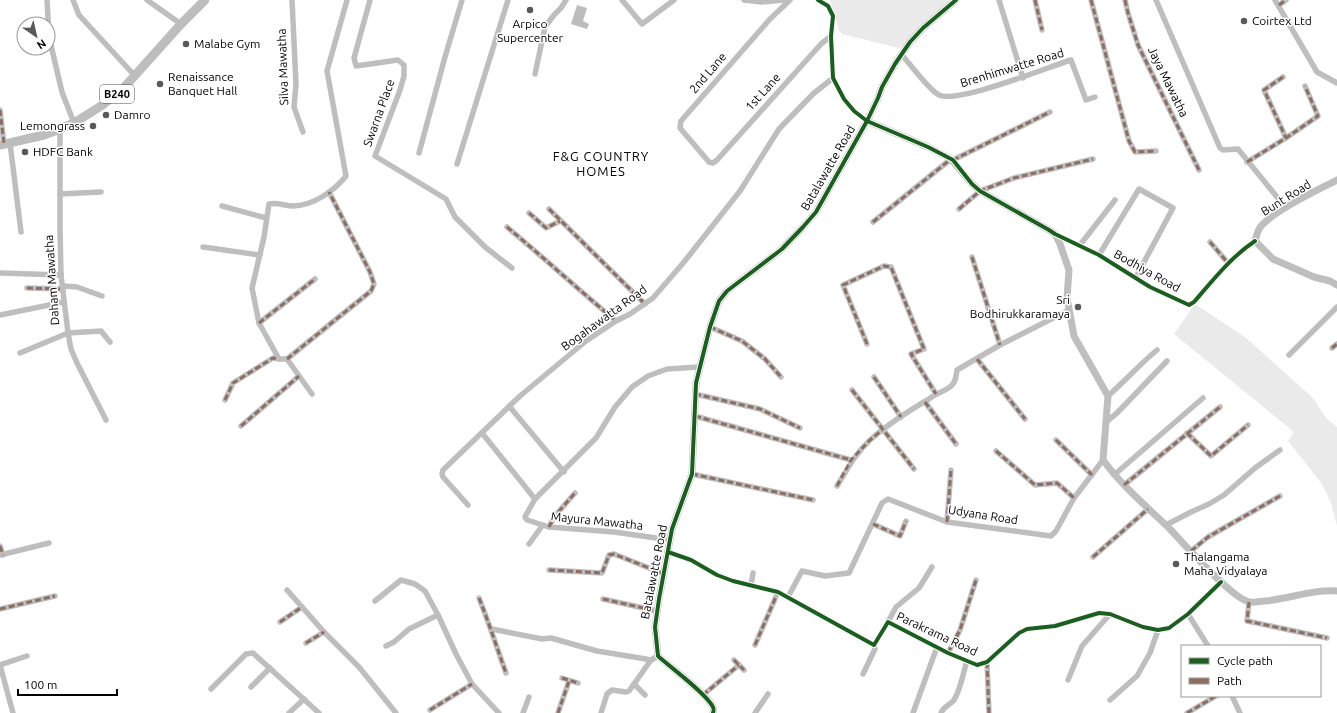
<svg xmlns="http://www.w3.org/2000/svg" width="1337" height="713" viewBox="0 0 1337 713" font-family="Ubuntu,sans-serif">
  <rect width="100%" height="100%" fill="#fff"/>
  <g fill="#eaeaea">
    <path d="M830 0H954L905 46 899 48 842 34 839 30Z"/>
    <path d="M1195 304 1245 337 1313 398 1326 418 1337 427V526L1331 503 1322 484 1288 441 1294 432 1174 334Z"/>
  </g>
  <path fill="#bcbcbc" d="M577 5 587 8 583 21 589 24 587 29 571 24Z"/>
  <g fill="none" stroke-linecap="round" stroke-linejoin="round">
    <g stroke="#bebebe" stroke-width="5.5">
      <path d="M47 0 49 37 62 92 74 123"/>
      <path d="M73 0 79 15 135 76"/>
      <path d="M147 0 181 24"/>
      <path d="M292 0 296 84 294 107 303 132"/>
      <path d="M370 0 354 58 356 66 398 60 404 65V76L400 90 375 156 446 199 455 217 485 247 512 268"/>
      <path d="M622 0 642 24 674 0"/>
      <path d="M744 0 761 2 784 0"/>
      <path d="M790 0 770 19 681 121 680 128 709 162 713 163 717 160 821 44 831 36"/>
      <path d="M818 0 828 6 833 16 831 36 833 78 844 99 854 111 867 121"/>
      <path d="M999 0 1023 78"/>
      <path d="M1035 0 1042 30"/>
      <path d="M1091 0 1129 141 1135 152 1156 151"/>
      <path d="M1125 0 1128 13 1138 45 1199 170"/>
      <path d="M1156 0 1220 148 1223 150 1238 149 1286 208"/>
      <path d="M1275 0 1317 72 1337 83"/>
      <path d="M1279 5 1286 0"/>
      <path d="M902 55C910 64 930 91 939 95 957 104 1048 67 1071 60L1086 100 1095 97"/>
      <path d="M535 74 545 27 554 15 561 8 566 0"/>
      <path d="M1283 77 1264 90 1286 138"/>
      <path d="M0 110 4 144"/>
      <path d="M60 129V228L61 275 68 333 71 349 77 363 106 420"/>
      <path d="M10 143 21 232"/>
      <path d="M419 153 445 57 462 0"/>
      <path d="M953 160 1050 112"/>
      <path d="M1247 162 1286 138 1318 116 1305 86"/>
      <path d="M457 164 508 0"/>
      <path d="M60 194 101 192"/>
      <path d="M222 206 266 218"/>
      <path d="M549 209 645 304"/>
      <path d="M959 209 980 191 1014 178 1093 159"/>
      <path d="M529 213 546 228 560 221"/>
      <path d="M873 222 951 159"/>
      <path d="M507 227C544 258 579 290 616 321"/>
      <path d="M1055 234 1099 255 1150 287 1189 305 1194 302C1213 280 1231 257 1255 241"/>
      <path d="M1210 242 1228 263"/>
      <path d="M1080 245 1115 200"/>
      <path d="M203 247 260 255"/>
      <path d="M1099 255 1139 189 1173 208 1136 277"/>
      <path d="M972 257 1000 345"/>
      <path d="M0 273 61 275"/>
      <path d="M63 286 77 287 102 296"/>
      <path d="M27 288 63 289"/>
      <path d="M0 315 64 302"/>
      <path d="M259 323 315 279"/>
      <path d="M710 327 742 341 765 359 781 377"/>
      <path d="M867 344 843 285 884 266 891 267 924 349 911 354 936 394"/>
      <path d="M1332 348 1337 344"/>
      <path d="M20 353 68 333 101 331 110 342"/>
      <path d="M1289 355 1337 307"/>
      <path d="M287 359 371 291 374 284 370 272 329 192"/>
      <path d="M977 359 1025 419"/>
      <path d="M874 377 901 417"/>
      <path d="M852 390 914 469"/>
      <path d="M312 394 287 359H279L259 323 252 288 264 237 269 204C278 202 285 206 294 206 314 205 334 191 346 176L327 71 347 0"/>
      <path d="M695 394 760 409 800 428"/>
      <path d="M1108 396C1125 381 1140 364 1157 350"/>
      <path d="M225 400 233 383 273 358 279 359"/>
      <path d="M925 402 956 444"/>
      <path d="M509 406 564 472"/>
      <path d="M695 416 851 460"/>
      <path d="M1106 422 1117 413 1167 361"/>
      <path d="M241 426 299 376"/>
      <path d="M482 433 535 499"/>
      <path d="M1187 433 1211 456 1248 425"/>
      <path d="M1056 440 1092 475"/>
      <path d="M996 451 1035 485 1057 483 1074 498"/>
      <path d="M692 474 813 500"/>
      <path d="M1114 475 1203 398"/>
      <path d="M1124 485 1220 407"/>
      <path d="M837 486C847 470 855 454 869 441 888 423 913 409 935 395 940 392 947 390 951 386 956 382 956 376 957 370L1000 345 1069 310"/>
      <path d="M468 505 443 477 442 474 443 470 520 396 586 341 616 321 630 314 653 298 684 262 740 191 779 129 813 94 833 78"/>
      <path d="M947 522 951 470"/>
      <path d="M873 524 900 536 906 521"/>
      <path d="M1166 525 1191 512 1209 504 1224 495 1255 468 1280 450"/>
      <path d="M549 527 554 517 575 493"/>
      <path d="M670 540 614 532 549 527 527 520 525 517 526 515 535 499 596 438 615 407 632 387 648 376 667 369 699 367"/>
      <path d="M529 544 542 526"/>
      <path d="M0 546 3 555"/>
      <path d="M1191 551 1208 537 1280 496"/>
      <path d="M668 552 691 560 717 575 733 581 778 592 874 645 888 622 948 653 977 665 987 662 1019 633 1027 629 1055 626 1099 613 1110 614 1143 627 1158 630 1169 628 1188 614 1221 582"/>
      <path d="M0 555 49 543"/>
      <path d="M1093 557 1148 509"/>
      <path d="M549 570 602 573 609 555 614 554 664 574"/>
      <path d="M751 585 753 573"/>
      <path d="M287 590 324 632 359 667 396 713"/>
      <path d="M788 597 802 571 825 576 849 573 882 503 888 499 947 522 1051 536 1056 531 1074 498 1103 460"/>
      <path d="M479 598C489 623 497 648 506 673"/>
      <path d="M603 599 657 611"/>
      <path d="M375 601 401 580 415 584 425 591 438 615 456 654 472 684 499 713"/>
      <path d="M1249 602 1247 621 1327 638"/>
      <path d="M0 609 55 596"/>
      <path d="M1188 614 1208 646"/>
      <path d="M280 622 302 607"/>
      <path d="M888 622 896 607 919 588 932 567"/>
      <path d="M492 629 542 639 551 638 597 651 640 658 651 660 658 656"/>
      <path d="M306 643 324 632"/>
      <path d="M755 645 778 592"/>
      <path d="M386 646 394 642 409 629 438 615"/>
      <path d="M948 653 960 630 976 580"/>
      <path d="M734 660 744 670"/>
      <path d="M987 662 989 713"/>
      <path d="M0 665 13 713"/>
      <path d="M0 665 27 656"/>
      <path d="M863 674 875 649 874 645"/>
      <path d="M562 678 578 683"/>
      <path d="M1068 680 1082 646 1110 614"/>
      <path d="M634 684 645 695"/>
      <path d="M251 687 270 668"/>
      <path d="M211 689 246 654 253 653 319 713"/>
      <path d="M703 695 739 665"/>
      <path d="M1232 696 1240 713"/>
      <path d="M1110 700 1137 676 1150 653 1158 630"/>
      <path d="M430 710 472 684"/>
      <path d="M289 713 304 699"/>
      <path d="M523 713 529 697"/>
      <path d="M558 713 569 681"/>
      <path d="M601 713 607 694 612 690 626 692 629 691 651 660"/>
      <path d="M755 713 768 694"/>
      <path d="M913 713 937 647"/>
      <path d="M941 713C943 707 950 705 954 700 961 689 963 673 967 661"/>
      <path d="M1187 713 1216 696"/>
    </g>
    <g stroke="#bebebe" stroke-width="7">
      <path d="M867 121 928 147 951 159 972 184 980 191 1049 230 1055 234 1060 244 1069 270 1067 298 1074 336 1108 396 1103 460C1122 486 1146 506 1169 528 1184 544 1231 598 1249 602 1254 603 1260 601 1265 601 1289 599 1313 589 1337 591"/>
      <path d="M1337 180C1318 190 1270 212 1259 229 1257 233 1256 238 1255 241L1273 259 1314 277 1330 281 1337 285"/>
      <path d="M713 713C714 710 714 710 713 707 707 694 670 667 658 656L655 627 659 599 672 529 692 474 696 383 710 327 719 301 727 291 782 249 803 227 816 212 867 121 878 98 882 87 895 64 910 42 923 28 956 0"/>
    </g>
    <path stroke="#bdbdbd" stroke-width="9" d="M0 145 44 135 60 129 74 123 101 106 121 91 181 24 205 0"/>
    <g stroke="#8d6e63" stroke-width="3" stroke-dasharray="6 3" stroke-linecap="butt">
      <path d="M1035 0 1042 30"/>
      <path d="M1091 0 1129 141 1135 152 1156 151"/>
      <path d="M1125 0 1128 13 1138 45 1199 170"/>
      <path d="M1279 5 1286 0"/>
      <path d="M1283 77 1264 90 1286 138"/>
      <path d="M0 110 4 144"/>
      <path d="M953 160 1050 112"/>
      <path d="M1247 162 1286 138 1318 116 1305 86"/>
      <path d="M549 209 645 304"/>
      <path d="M959 209 980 191 1014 178 1093 159"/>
      <path d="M529 213 546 228 560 221"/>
      <path d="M873 222 951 159"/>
      <path d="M507 227C544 258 579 290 616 321"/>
      <path d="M1210 242 1228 263"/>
      <path d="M972 257 1000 345"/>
      <path d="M27 288 63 289"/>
      <path d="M259 323 315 279"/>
      <path d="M710 327 742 341 765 359 781 377"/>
      <path d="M867 344 843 285 884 266 891 267 924 349 911 354 936 394"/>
      <path d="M1332 348 1337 344"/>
      <path d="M287 359 371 291 374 284 370 272 329 192"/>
      <path d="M977 359 1025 419"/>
      <path d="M874 377 901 417"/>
      <path d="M852 390 914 469"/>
      <path d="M695 394 760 409 800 428"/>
      <path d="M225 400 233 383 273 358 279 359"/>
      <path d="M925 402 956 444"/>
      <path d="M695 416 851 460"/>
      <path d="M241 426 299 376"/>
      <path d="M1187 433 1211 456 1248 425"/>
      <path d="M1056 440 1092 475"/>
      <path d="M996 451 1035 485 1057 483 1074 498"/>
      <path d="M692 474 813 500"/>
      <path d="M1124 485 1220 407"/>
      <path d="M837 486 851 460 869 441 882 430"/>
      <path d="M947 522 951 470"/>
      <path d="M873 524 900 536 906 521"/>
      <path d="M549 527 554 517 575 493"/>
      <path d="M0 546 3 555"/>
      <path d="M1191 551 1208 537 1280 496"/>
      <path d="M1093 557 1148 509"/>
      <path d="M549 570 602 573 609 555 614 554 664 574"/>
      <path d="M479 598C489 623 497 648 506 673"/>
      <path d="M603 599 657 611"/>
      <path d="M1249 602 1247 621 1327 638"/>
      <path d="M0 609 55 596"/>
      <path d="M280 622 302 607"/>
      <path d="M306 643 324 632"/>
      <path d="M755 645 778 592"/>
      <path d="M948 653 960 630 976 580"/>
      <path d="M734 660 744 670"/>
      <path d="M987 662 989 713"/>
      <path d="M562 678 578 683"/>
      <path d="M703 695 739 665"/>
      <path d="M430 710 472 684"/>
      <path d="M558 713 569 681"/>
      <path d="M1187 713 1216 696"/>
    </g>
    <g stroke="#fff" stroke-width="6">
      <g id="cycleway">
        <path d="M818 0 828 6 833 16 831 36 833 78 844 99 854 111 867 121 928 147 953 160 972 184 980 191 1049 230 1055 234 1099 255 1150 287 1189 305 1194 302C1213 280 1231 257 1255 241"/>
        <path d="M668 552 691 560 717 575 733 581 778 592 874 645 888 622 948 653 977 665 987 662 1019 633 1027 629 1055 626 1099 613 1110 614 1143 627 1158 630 1169 628 1188 614 1221 582"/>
        <path d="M713 713C714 710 714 710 713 707 707 694 670 667 658 656L655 627 659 599 672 529 692 474 696 383 710 327 719 301 727 291 782 249 803 227 816 212 867 121 878 98 882 87 895 64 910 42 923 28 956 0"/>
      </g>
    </g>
    <use href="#cycleway" stroke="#1b5e20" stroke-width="4"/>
  </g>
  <g fill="#595959" stroke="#fff" stroke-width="1.5">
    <circle cx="530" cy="10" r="4"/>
    <circle cx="1244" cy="21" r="4"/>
    <circle cx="186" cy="44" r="4"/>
    <circle cx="160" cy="84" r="4"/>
    <circle cx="106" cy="115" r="4"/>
    <circle cx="93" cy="126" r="4"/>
    <circle cx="25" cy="152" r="4"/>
    <circle cx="1078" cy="307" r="4"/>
    <circle cx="1176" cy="564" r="4"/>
  </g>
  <g text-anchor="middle" stroke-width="3" stroke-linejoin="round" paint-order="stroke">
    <rect fill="#fff" stroke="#4c4c4c" stroke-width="1" x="100" y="85" width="34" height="18" rx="3"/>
    <g font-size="11" font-weight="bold" fill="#000">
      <text x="117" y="98">B240</text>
    </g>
    <g font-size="12" fill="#000" stroke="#fff" text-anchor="start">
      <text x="1252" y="25">Coirtex Ltd</text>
      <text x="530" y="28" text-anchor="middle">Arpico<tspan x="530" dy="14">Supercenter</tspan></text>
      <text x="194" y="48">Malabe Gym</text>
      <text x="168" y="81">Renaissance<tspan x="168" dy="14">Banquet Hall</tspan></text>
      <text x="114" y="119">Damro</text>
      <text x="85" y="130" text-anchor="end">Lemongrass</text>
      <text x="33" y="156">HDFC Bank</text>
      <text x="1070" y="304" text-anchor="end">Sri<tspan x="1070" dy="14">Bodhirukkaramaya</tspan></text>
      <text x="1184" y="561">Thalangama<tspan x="1184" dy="14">Maha Vidyalaya</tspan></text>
    </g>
    <g font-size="12" fill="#000" stroke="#fff">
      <text transform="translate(283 67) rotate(-92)" y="4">Silva Mawatha</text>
      <text transform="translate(1012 68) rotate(-17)" y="4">Brenhimwatte Road</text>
      <text transform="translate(708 73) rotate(-49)" y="4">2nd Lane</text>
      <text transform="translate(1168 82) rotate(64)" y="4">Jaya Mawatha</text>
      <text transform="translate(763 92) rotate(-48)" y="4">1st Lane</text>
      <text transform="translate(379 113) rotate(-70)" y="4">Swarna Place</text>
      <text transform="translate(828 168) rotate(-60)" y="4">Batalawatte Road</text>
      <text transform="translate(1286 198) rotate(-32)" y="4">Bunt Road</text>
      <text transform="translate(1147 271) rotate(29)" y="4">Bodhiya Road</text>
      <text transform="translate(52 280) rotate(-94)" y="4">Daham Mawatha</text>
      <text transform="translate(604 318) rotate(-36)" y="4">Bogahawatta Road</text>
      <text transform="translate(983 515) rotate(9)" y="4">Udyana Road</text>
      <text transform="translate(597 521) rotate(6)" y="4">Mayura Mawatha</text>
      <text transform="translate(654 572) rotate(-79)" y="4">Batalawatte Road</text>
      <text transform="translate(937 634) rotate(25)" y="4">Parakrama Road</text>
    </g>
    <g font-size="13" letter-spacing="1" fill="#000" stroke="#fff">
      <text x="601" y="161">F&amp;G COUNTRY<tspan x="601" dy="15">HOMES</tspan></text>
    </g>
  </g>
  <rect x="1181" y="645" width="140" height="52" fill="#ffffff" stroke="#999999"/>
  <rect x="1189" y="658" width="20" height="6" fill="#1b5e20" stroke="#999999"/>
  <text x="1217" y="665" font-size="12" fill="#000000">Cycle path</text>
  <rect x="1189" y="678" width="20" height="6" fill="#8d6e63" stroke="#999999"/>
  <text x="1217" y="685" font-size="12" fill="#000000">Path</text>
  <g transform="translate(36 36) rotate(146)"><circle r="19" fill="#ffffff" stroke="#999999"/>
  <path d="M0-3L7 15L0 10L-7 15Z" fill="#595959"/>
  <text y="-6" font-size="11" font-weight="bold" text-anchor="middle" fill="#000000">N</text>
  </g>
  <path d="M18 689v6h99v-6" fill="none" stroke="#000000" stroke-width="2"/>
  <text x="24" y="689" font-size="12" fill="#000000" stroke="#ffffff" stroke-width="3" paint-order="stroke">100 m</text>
</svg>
